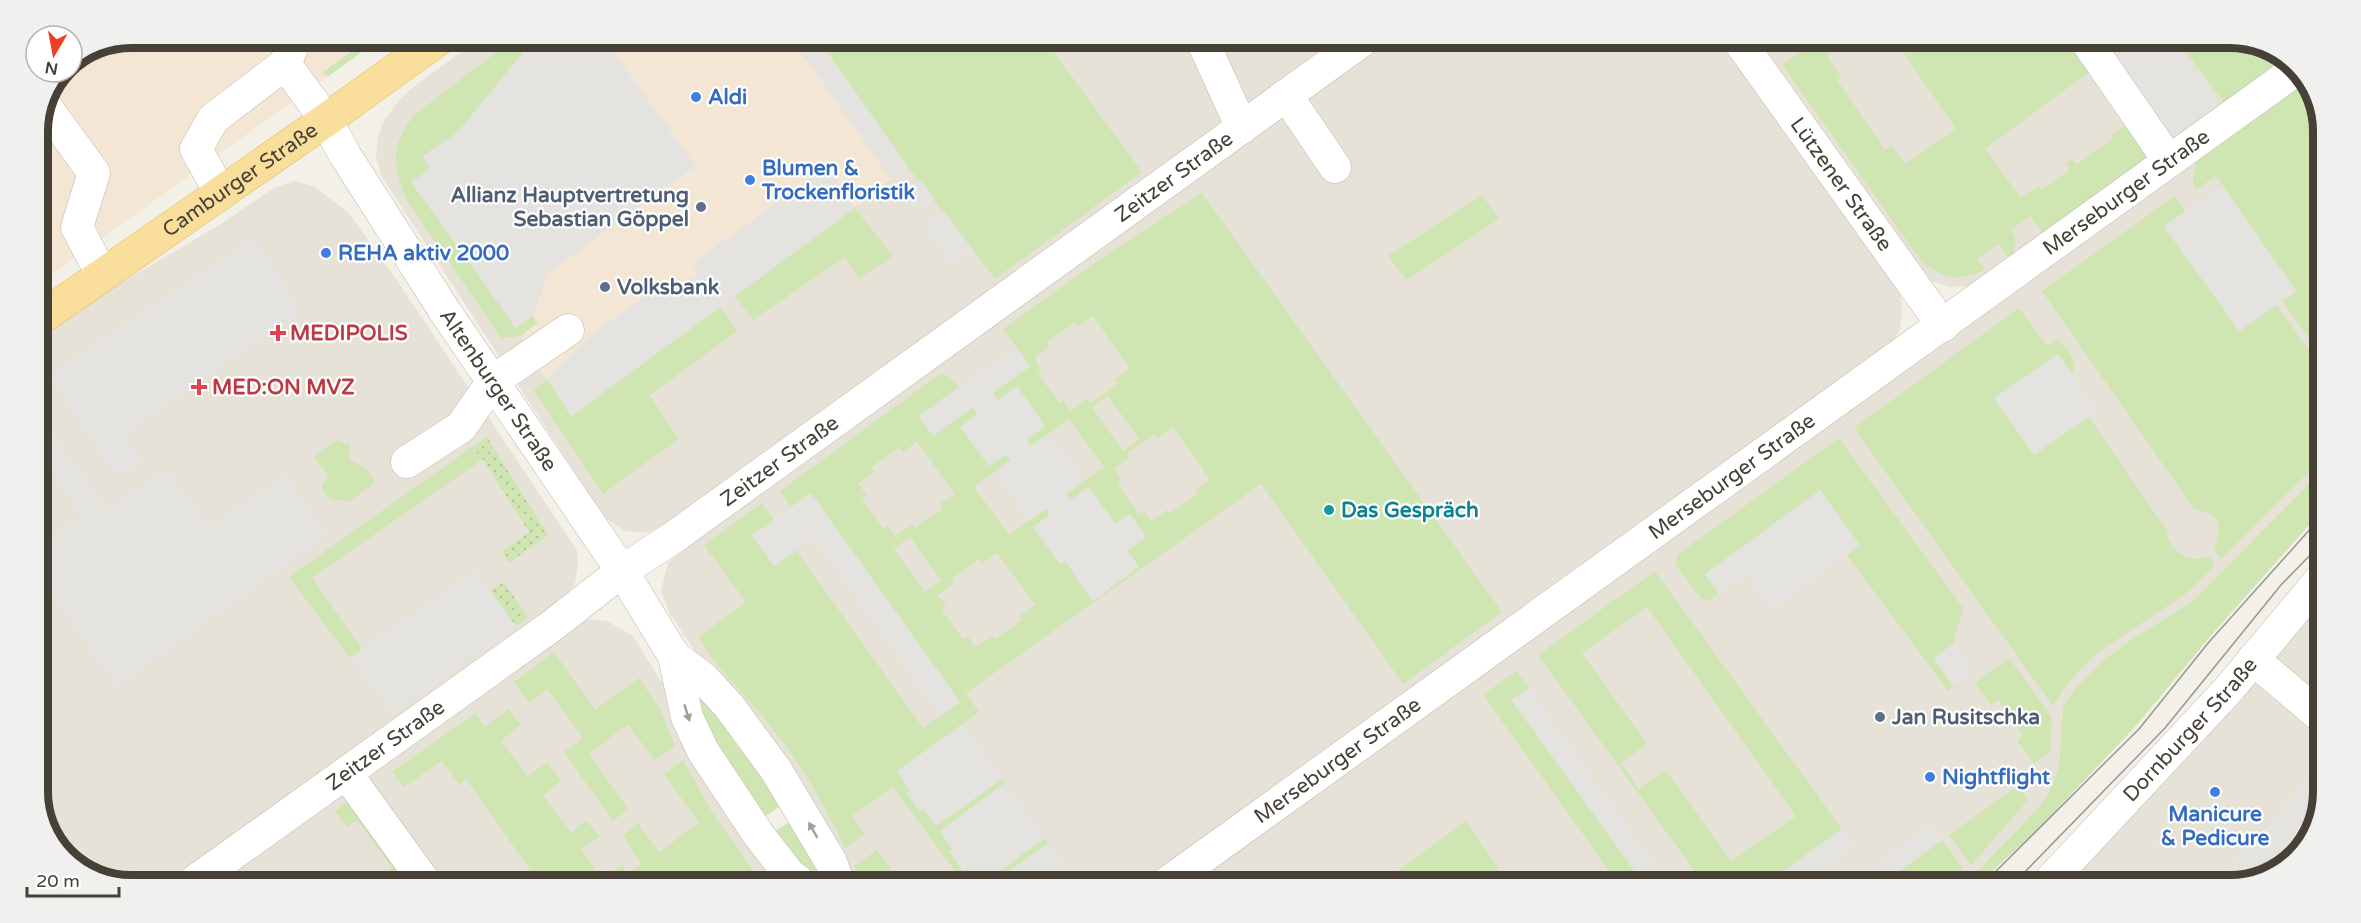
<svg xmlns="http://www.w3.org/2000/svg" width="2361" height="923" viewBox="0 0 2361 923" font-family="'Varela Round',sans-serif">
  <defs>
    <pattern id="garden-dots" width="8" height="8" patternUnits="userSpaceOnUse" patternTransform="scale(1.5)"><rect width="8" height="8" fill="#cfe6b3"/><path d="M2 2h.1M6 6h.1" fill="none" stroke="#b3c69b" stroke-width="1.8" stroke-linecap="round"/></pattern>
  </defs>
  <rect width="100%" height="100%" fill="#f3f0e8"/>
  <g fill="#e7e2d7">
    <path d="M481 38H535L467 123 521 336 547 379 908 167 818 39 1340 40 666 525 645 533 625 531 605 518 382 177 376 157 378 136 385 119 400 99 418 83Z"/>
    <path d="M1384 40 1725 41 1895 277 1901 296 1902 312 1900 329 1893 341 1144 883 851 882 670 614 661 591 668 563 695 538Z"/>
    <path d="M1753 41 2261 43 2288 62 1970 286 1950 287 1932 281 1917 269Z"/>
    <path d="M2305 76 2323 124 2321 512 2250 543 2190 603 2132 639 2104 660 2074 690 2063 707 2059 764 2053 784 2041 805 1964 885 1187 883Z"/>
    <path d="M294 181 315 187 348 212 394 276 577 550 578 566 575 583 566 596 553 609 174 881 100 880 57 849 38 799V337L92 300 216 227 274 188Z"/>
    <path d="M2320 598 2318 823 2287 866 2231 885H2067L2097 854Z"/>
    <path d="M590 619 607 621 633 636 787 882 217 881 574 624Z"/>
  </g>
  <g fill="#f4e6d4">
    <path d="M131 38H381L38 284V125L62 72H72V62Z"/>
    <path d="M535 38H543L555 48 566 39H818L908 167 571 416 521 336Z"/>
  </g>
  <g fill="#cfe6b3" fill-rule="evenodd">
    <path d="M360 38H381L327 77 323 72 363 43Z"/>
    <path d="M515 38H535L459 131 423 156 515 328 533 316 537 323 521 336 501 338 406 199C392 164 391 145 414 115Z"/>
    <path d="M832 39 1045 40 1142 172 995 279 908 167 823 46Z"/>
    <path d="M1814 42H1848L1827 56 1842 77 1837 80 1885 150 1892 146 1905 164 1956 129 1896 42H2073L2092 70 1985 149 2021 198 2039 186 2042 190 2070 170 2066 164 2072 159 2077 164 2113 138 2111 136 2130 121 2151 162 2046 239 2030 216 2011 230 2015 237 2013 263 1998 244 1977 260 1985 270C1958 281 1946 280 1922 262L1782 65Z"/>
    <path d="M2179 42 2261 43 2288 62 2227 107Z"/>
    <path d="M2305 76 2323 124 2322 356 2282 301 2296 291 2216 176 2197 189 2193 183 2197 154Z"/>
    <path d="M1202 193 1502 612 1403 684 1261 484 966 693 979 712 897 771 910 790 907 794 920 811 924 809 936 826 1002 779 1005 783 940 831 953 849 949 852 963 871 967 869 977 883 963 882 893 787 852 816 865 834 845 848C824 803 799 761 768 723 745 694 717 669 698 637L746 602 704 545 762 503 774 520 752 536 774 565 796 550 923 728 960 702 811 493 791 507 780 491 941 373 951 379 959 387 919 416 933 435 973 407 978 414 961 427 1007 454 1011 460 974 487 1009 535 1046 508 1051 514 1034 527 1061 564 1064 561 1139 567 1127 551 1129 515 1116 524 1089 488 1070 501 1066 494 1104 467 1069 419 1031 446 1026 440 1045 426 1017 386 998 400 993 393 1030 366 1003 329 1099 260ZM1093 316 1130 369 1115 379 1118 384 1090 403 1087 399 1071 411 1063 400 1059 403 1038 373 1042 370 1034 358 1050 346 1047 342 1074 323 1078 326ZM1108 396 1139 439 1123 451 1092 407ZM1173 427 1210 479 1195 490 1198 494 1170 513 1167 510 1151 521 1144 511 1139 514 1118 484 1122 480 1114 469 1130 457 1127 453 1155 434 1158 438ZM917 442 955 494 940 504 942 509 915 528 912 524 895 536 888 525 883 528 862 499 867 495 858 484 875 472 872 467 899 448 903 452ZM910 537 941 580 925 592 894 549ZM997 553 1035 605 1020 616 1022 620 995 639 992 636 975 647 968 636 963 639 942 610 946 606 938 595 954 583 952 579 979 559 983 563Z"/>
    <path d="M1482 195 1499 219 1406 280 1388 256Z"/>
    <path d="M2175 196 2185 211 2164 227 2240 331 2277 305 2322 369 2321 450 2311 470 2221 559 2214 549C2222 523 2222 515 2194 509L2042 291Z"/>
    <path d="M855 208 893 256 859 279 845 257 753 320 735 296Z"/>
    <path d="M720 307 737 331 650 395 678 439 603 494 534 390 547 379 572 416Z"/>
    <path d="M2019 308 2047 346 2058 338C2067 350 2079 360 2072 375L2058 355 2034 454 2089 417 2166 529C2169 551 2187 564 2208 556L2215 565 2184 595 2097 653 2066 685 2053 706 1854 428Z"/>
    <path d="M1839 438 1963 608 1953 644 1934 658 1954 687 1948 691 1847 555 1860 545 1705 574 1719 594 1710 600 1701 599 1676 565 1677 555Z"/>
    <path d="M336 440 350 444 349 460 365 467 375 482 351 501 331 500 321 488 328 474 314 458Z"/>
    <path d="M472 447 483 459 312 578 362 649 350 658 289 577Z"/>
    <path d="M2321 472V512L2214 632 2136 726 2034 833 1977 885H1964L2041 805 2053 784 2059 764 2063 707 2074 690 2104 660 2132 639 2190 603Z"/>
    <path d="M1655 571 1842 829 1765 884H1704L1538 655ZM1647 607 1796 816 1731 861 1666 770 1639 789 1621 763 1647 744 1582 653Z"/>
    <path d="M554 652 595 710 639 678 661 711 675 746 654 760 628 724 589 754 628 809 613 821 564 752 583 738 547 689 529 703 514 682Z"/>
    <path d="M2009 658 2052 717 2050 752 2034 763 2017 741 2023 735 1998 700 1991 705 1975 683Z"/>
    <path d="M1516 671 1529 688 1512 701 1644 884H1619L1483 695Z"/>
    <path d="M696 688 788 801 758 821 712 748 692 689Z"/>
    <path d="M509 709 520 725 501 741 528 776 547 762 561 781 543 796 571 832 587 821 600 837 581 849 602 878 622 865 628 873 641 864 623 835 638 823 659 852 699 823 664 774 683 760 712 812 754 872 764 882 538 881 466 779 459 784 442 761 404 787 392 772 476 713 485 727Z"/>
    <path d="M2018 786 2028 800 1971 865 1949 835Z"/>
    <path d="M346 803 356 808 410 881H374L392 868 357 820 347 827 335 811Z"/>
    <path d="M798 816 827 882H809L768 836Z"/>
    <path d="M1466 821 1508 884 1381 883Z"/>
    <path d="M1045 838 1048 843 993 883H983Z"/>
    <path d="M1942 840 1965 872 1952 885H1881Z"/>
    <path d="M877 850 899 880 896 882H863L854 866Z"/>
  </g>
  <g fill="url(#garden-dots)">
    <path d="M487 437 548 535 509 563 502 551 529 532 483 460 472 447Z"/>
    <path d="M504 582 528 618 516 626 490 591Z"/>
  </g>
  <g fill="#e5e3e0">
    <path d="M535 38H543L556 48 604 39 696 166 548 273 533 316 516 328 411 182 431 168 423 157 459 131Z"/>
    <path d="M810 39H818L908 167 891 179 798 48Z"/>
    <path d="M2098 42H2173L2219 103 2170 139Z"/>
    <path d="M828 165 855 208 571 416 547 379 592 334 662 284 670 295 699 274 692 264Z"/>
    <path d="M921 181 935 199 916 213 901 195Z"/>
    <path d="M2222 185 2296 291 2239 331 2164 226Z"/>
    <path d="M944 210 974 252 953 267 923 225Z"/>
    <path d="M255 238 301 312 124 434 141 462 117 477 48 376Z"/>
    <path d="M1016 347 1030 366 993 393 998 400 1017 386 1045 426 1026 440 1031 446 1050 433 1084 481 1066 494 1070 500 1089 487 1115 524 1130 514 1146 537 1127 551 1139 567 1093 601 1065 561 1060 564 1033 527 1050 515 1046 509 1029 521 994 473 1011 460 1007 454 989 466 960 427 978 414 973 407 933 436 919 416Z"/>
    <path d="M2058 354 2097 411 2034 455 1994 398Z"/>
    <path d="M38 412 106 508 167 468 209 527 286 475 327 535 117 687 38 575V546L82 515 38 452Z"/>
    <path d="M1820 490 1860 545 1772 610 1746 575 1719 594 1705 574Z"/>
    <path d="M811 493 960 702 940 716 813 538 774 566 752 535Z"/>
    <path d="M475 570 516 626 393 714 350 658Z"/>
    <path d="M1953 644 1974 673 1954 687 1934 658Z"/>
    <path d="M1529 688 1669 884H1644L1512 700Z"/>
    <path d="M963 724 1002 779 936 826 924 809 920 812 907 793 910 790 897 771Z"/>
    <path d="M2317 767 2318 823 2287 866 2231 885H2213Z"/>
    <path d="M1005 783 1045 838 983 883H977L967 869 963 871 949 851 952 849 940 831Z"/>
    <path d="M1930 824 1942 840 1881 885H1846Z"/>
    <path d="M1842 829 1855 846 1802 884H1765Z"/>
    <path d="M1048 843 1077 883H993Z"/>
  </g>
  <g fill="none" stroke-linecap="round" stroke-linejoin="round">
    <g stroke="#c1baae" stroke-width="33">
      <g id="minor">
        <path d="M1202 40 1242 128"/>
        <path id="s1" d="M1739 41 1943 326"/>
        <path d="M2087 42 2169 161"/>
        <path id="s2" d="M285 64 326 120 345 155 444 310 622 571 674 656 687 717 703 751 758 834 790 875 799 882"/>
        <path d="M1286 95 1335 167"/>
        <path d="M46 107 94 173 77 227 102 275"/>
        <path d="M221 194 196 149 213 119 285 64 296 38"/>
        <path d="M407 462 461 427 493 381 568 330"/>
        <path d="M674 656 704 679 729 706 776 770 831 862 838 882"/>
        <path d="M2253 659 2319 715"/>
        <path d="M346 773 424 881"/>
        <path id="s3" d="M195 881 553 625 622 571 674 537 1363 40"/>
        <path id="s4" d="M1167 883 2297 69"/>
        <path id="s5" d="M2046 885 2228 690 2320 580"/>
      </g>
    </g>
    <g stroke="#dfba6b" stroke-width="34">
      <g id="major">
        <path id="s6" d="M38 320 326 120 440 38"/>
      </g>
    </g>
    <use href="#minor" stroke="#fff" stroke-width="32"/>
    <use href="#major" stroke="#fade9b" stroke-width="33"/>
    <g stroke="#979797" stroke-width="1.5">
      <path d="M1982 885 2139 729 2209 642 2321 517"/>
      <path d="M2010 885 2021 876 2165 728 2281 585 2320 545"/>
    </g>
  </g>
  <defs><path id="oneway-solid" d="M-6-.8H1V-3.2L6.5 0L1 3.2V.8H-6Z" transform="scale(1.5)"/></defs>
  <g fill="#a2a09b">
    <use href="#oneway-solid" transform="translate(687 713) rotate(73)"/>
    <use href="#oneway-solid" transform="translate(813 830) rotate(-119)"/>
  </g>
  <g fill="#3f7fe0" stroke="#fff" stroke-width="2">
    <circle cx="696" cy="97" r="6"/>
    <circle cx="750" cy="180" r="6"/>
    <circle cx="326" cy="253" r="6"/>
    <circle cx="1930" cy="777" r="6"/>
    <circle cx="2215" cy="792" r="6"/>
  </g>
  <g fill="#5c6f8a" stroke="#fff" stroke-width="2">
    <circle cx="701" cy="207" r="6"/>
    <circle cx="605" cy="287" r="6"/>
    <circle cx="1880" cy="717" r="6"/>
  </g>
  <g fill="#e0444e" stroke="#fff" stroke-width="2">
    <path d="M275 324h6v6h6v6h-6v6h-6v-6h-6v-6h6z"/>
    <path d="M196 378h6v6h6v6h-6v6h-6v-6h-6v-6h6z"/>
  </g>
  <circle fill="#0f9aa8" stroke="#fff" stroke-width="2" cx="1329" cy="510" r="6"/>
  <g text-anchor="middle" stroke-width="4.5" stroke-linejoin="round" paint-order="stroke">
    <g font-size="21" font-weight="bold" fill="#366cbe" stroke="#fff" text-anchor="start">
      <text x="708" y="104">Aldi</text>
      <text x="762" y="175">Blumen &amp;<tspan x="762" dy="24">Trockenfloristik</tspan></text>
      <text x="338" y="260">REHA aktiv 2000</text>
      <text x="1942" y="784">Nightflight</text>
      <text x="2215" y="821" text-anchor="middle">Manicure<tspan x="2215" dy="24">&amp; Pedicure</tspan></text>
    </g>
    <g font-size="21" fill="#464037" stroke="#fff">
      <text dy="7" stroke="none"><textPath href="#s3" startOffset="1206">Zeitzer Straße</textPath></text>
      <text dy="7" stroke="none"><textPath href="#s6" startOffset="246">Camburger Straße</textPath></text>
      <text dy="7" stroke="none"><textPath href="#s1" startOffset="176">Lützener Straße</textPath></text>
      <text dy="7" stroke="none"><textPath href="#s4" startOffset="1182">Merseburger Straße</textPath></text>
      <text dy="7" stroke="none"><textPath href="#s2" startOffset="390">Altenburger Straße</textPath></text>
      <text dy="7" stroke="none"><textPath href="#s3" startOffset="720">Zeitzer Straße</textPath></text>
      <text dy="7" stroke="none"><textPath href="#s4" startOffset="696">Merseburger Straße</textPath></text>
      <text dy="7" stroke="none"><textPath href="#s5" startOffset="212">Dornburger Straße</textPath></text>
      <text dy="7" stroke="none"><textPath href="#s3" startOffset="234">Zeitzer Straße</textPath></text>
      <text dy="7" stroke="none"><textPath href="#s4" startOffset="210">Merseburger Straße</textPath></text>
    </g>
    <g font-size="21" font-weight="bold" fill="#4e5e75" stroke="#fff" text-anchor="start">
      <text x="689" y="202" text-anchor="end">Allianz Hauptvertretung<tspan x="689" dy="24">Sebastian Göppel</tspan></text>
      <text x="617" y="294">Volksbank</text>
      <text x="1892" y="724">Jan Rusitschka</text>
    </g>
    <g font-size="21" font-weight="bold" fill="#be3a42" stroke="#fff" text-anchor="start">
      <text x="290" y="340">MEDIPOLIS</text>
      <text x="212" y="394">MED:ON MVZ</text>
    </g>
    <g font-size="21" font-weight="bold" fill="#0d838f" stroke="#fff" text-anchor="start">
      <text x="1341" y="517">Das Gespräch</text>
    </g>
  </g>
  <path d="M0 0H2361V923H0ZM131 48H2230A83 83 0 0 1 2313 131V792A83 83 0 0 1 2230 875H131A83 83 0 0 1 48 792V131A83 83 0 0 1 131 48Z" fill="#f0f0ef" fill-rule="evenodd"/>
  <path fill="none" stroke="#464037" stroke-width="8" d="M131 48H2230A83 83 0 0 1 2313 131V792A83 83 0 0 1 2230 875H131A83 83 0 0 1 48 792V131A83 83 0 0 1 131 48Z"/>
  <g transform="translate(54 54) rotate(190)"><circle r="28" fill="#ffffff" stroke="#b5b3af" stroke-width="1.5"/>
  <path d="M0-4.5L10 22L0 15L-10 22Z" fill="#f13f22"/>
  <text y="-9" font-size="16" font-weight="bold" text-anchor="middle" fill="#464037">N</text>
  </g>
  <path d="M27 887v9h92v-9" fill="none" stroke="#464037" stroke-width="3"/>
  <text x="36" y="887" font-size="18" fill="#464037" stroke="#ffffff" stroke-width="4.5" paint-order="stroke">20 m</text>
</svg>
